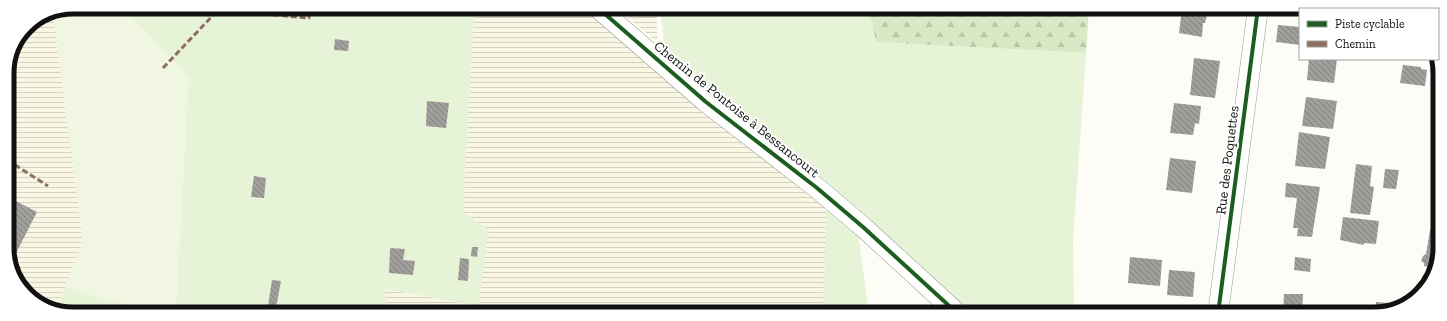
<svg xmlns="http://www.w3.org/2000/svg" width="1447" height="321" viewBox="0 0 1447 321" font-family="'Zilla Slab',serif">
  <defs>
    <pattern id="farmland-rules" width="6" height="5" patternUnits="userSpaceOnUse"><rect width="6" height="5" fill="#f9f7e4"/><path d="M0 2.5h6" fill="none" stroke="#d4d3c3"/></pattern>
    <pattern id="forest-firs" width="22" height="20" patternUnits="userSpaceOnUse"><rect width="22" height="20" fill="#d8eac5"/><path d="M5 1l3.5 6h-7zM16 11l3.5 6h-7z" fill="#b8c8a8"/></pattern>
    <pattern id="building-back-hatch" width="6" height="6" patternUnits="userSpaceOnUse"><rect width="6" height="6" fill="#a19f9c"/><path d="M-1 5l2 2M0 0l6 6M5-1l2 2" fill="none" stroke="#82807e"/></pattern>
  </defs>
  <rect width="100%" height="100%" fill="#fdfcf7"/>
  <g fill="url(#farmland-rules)">
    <path d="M225 7H306L305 14 225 9Z"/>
    <path d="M474 7H587L641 54 827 191 823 313H386L385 289 478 306 463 212Z"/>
    <path d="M617 8H656L658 43Z"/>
    <path d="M53 15 83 241 56 311 26 295 8 261 7 69 26 26Z"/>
  </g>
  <g fill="#e7f3d7">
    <path d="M73 7H225V9L305 14 306 7H474L463 212 489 230 478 306 385 289 386 313H60L56 311 83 241 53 15Z"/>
    <path d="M660 8H869L876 42 1086 53 1073 242 1074 314H962L855 212 869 313H823L827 191 660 55 665 51Z"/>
  </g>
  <path fill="url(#forest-firs)" d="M869 8H1089L1086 53 876 42Z"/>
  <path fill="#f0f6e1" d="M73 7H123L189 77 176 313H149L65 287 83 241 53 15Z"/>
  <g fill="url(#building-back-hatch)">
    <path d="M1182 8H1206L1205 15H1207L1205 23H1203L1202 37 1179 33Z"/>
    <path d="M1278 25 1300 27V45L1276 42Z"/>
    <path d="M335 39 349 41 348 51 334 50Z"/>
    <path d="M1194 58 1220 61 1215 98 1190 95Z"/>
    <path d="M1309 59H1337L1334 83 1307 80Z"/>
    <path d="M1403 65 1421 67V69L1427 70 1425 86 1400 83Z"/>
    <path d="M1306 97 1337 101 1333 129 1302 126Z"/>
    <path d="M427 101 449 103 446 128 426 126Z"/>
    <path d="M1174 103 1201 106 1199 124 1195 123 1193 135 1170 133Z"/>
    <path d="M1299 132 1330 137 1325 169 1295 166Z"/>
    <path d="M1170 158 1196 161 1192 193 1166 190Z"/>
    <path d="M1356 164 1372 166 1370 186 1374 187 1370 215 1350 213Z"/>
    <path d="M1385 169 1399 170 1396 189 1383 188Z"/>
    <path d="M254 176 266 178 264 198 251 197Z"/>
    <path d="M1286 183 1320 187 1312 237 1297 236 1298 228H1293L1297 198 1285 197Z"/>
    <path d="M8 197 37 212 10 265 8 261Z"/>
    <path d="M1343 217 1379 221 1376 244 1364 243V245L1340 240Z"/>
    <path d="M1430 230 1439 231V261L1434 268 1424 266V263L1421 261 1423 256 1426 254Z"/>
    <path d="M472 247H478L477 257 471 256Z"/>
    <path d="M390 248 405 249 403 260 415 261 413 275 389 273Z"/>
    <path d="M1130 257 1162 260 1160 286 1128 283Z"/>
    <path d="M1295 257 1311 259 1310 272 1294 270Z"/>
    <path d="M460 258 469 259 468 281 458 280Z"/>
    <path d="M1169 270 1195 272 1193 297 1167 295Z"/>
    <path d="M272 280 281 281 276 308 268 306Z"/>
    <path d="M1284 294H1303L1302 314H1283Z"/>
    <path d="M1376 302 1403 304 1378 314H1375Z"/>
  </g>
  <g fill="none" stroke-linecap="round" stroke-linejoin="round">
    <g stroke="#979795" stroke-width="21">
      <g id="street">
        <path d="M597 7 706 102 817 188 863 227 958 314"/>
        <path d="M1218 314 1258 8"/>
      </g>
    </g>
    <use href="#street" stroke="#fffffe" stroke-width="20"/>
    <g stroke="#8d6e63" stroke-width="3" stroke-dasharray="6 3" stroke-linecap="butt">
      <path d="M163 68 218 10 309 18 310 7"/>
      <path d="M8 159 12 163 48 186"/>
    </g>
    <g stroke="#fff" stroke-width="6">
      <g id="cycleway">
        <path d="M597 7 706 102 817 188 863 227 958 314"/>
        <path d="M1218 314 1258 8"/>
      </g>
    </g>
    <use href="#cycleway" stroke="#1b5e20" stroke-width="4"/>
  </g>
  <g text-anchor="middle" stroke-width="4" stroke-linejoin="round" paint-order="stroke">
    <g font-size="14" fill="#111" stroke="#fff">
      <text transform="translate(737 109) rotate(39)" y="5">Chemin de Pontoise à Bessancourt</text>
      <text transform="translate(1227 160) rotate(-83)" y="5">Rue des Poquettes</text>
    </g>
  </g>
  <path d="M0 0H1447V321H0ZM73 14H1374A59 59 0 0 1 1433 73V248A59 59 0 0 1 1374 307H73A59 59 0 0 1 14 248V73A59 59 0 0 1 73 14Z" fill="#fff" fill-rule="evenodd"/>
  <path fill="none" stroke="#111" stroke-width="5" d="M73 14H1374A59 59 0 0 1 1433 73V248A59 59 0 0 1 1374 307H73A59 59 0 0 1 14 248V73A59 59 0 0 1 73 14Z"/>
  <rect x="1299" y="8" width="140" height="52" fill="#ffffff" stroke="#a0a0a0"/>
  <rect x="1307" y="21" width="20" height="6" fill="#1b5e20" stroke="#a0a0a0"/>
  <text x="1335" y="28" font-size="12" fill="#111111">Piste cyclable</text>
  <rect x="1307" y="41" width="20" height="6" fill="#8d6e63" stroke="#a0a0a0"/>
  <text x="1335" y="48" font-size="12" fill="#111111">Chemin</text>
</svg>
